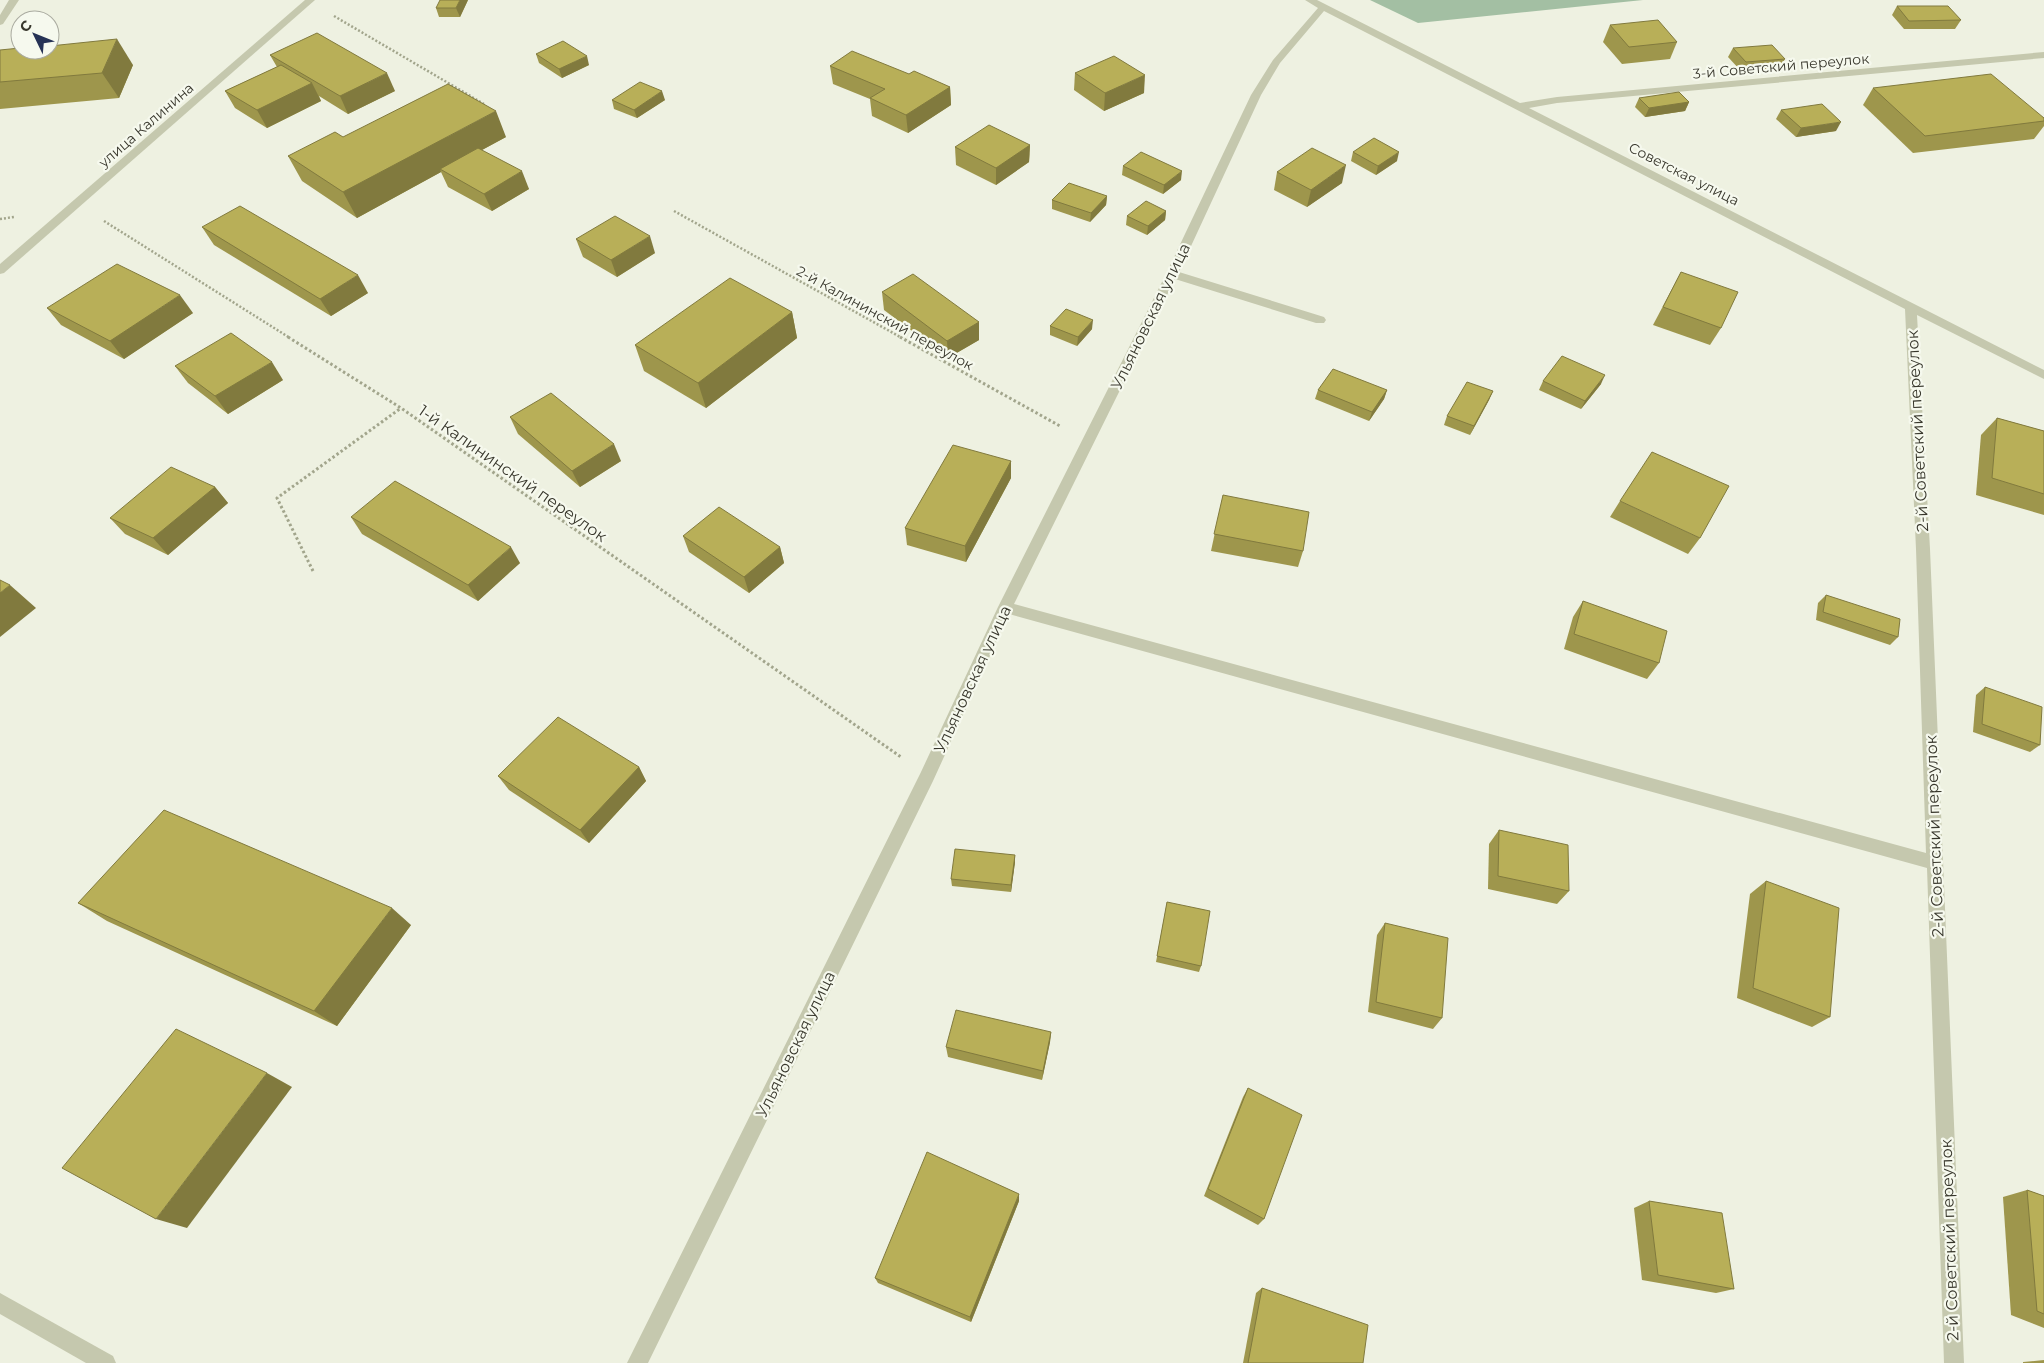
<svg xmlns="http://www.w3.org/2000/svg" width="2044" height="1363" viewBox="0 0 2044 1363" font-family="Montserrat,sans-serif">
  <rect width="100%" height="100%" fill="#eef1e1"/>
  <path fill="#a3bfa3" d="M1370 0H1643L1418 23Z"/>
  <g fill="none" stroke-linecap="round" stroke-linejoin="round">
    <g stroke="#a2a58c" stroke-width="2.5" stroke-dasharray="2 2" stroke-linecap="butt">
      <path d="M334 16 484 104"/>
      <path d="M674 211 902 338"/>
      <path d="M0 219 14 217"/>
      <path d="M104 221 290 338"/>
    </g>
    <g stroke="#a2a58c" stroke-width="3" stroke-dasharray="2.5 2.5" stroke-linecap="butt">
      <path d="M288 337 401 408 901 757"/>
      <path d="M900 337 1060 426"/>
      <path d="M313 571 277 498 401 408"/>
    </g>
    <g fill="#c5c8ae" fill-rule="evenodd">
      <path d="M9 0H19L3 24 0 25V15Z"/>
      <path d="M305 0H315L4 273 0 274V264Z"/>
      <path d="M1305 0H1317L1520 103 1557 97 2044 52V58L1557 103 1529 108 2044 370V379L1917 315 1930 549 1964 1363H1944L1927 868 1009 614 933 781 648 1363H627L921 772 998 607 1166 274 1251 95 1273 60 1318 8ZM1324 11 1905 309 1916 549 1926 853 1014 604 1175 279 1316 323H1324L1326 320 1324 317 1179 272 1261 95 1280 63Z"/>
      <path d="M0 1293 113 1356 116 1363H86L0 1314Z"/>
    </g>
  </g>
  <g fill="#9e964c">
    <path d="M468 0 460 17H439L436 8Z"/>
    <path d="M1897 6 1961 20 1955 29H1904L1892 15Z"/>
    <path d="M1610 25 1677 42 1670 59 1622 64 1603 42Z"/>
    <path d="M1733 48 1785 59 1780 68 1741 71 1728 57Z"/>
    <path d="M0 50 133 65 119 98 0 109Z"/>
    <path d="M536 54 589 65 562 78 539 63Z"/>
    <path d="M270 55 395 91 348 114 319 96 321 101 267 128 235 108 225 91 277 67Z"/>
    <path d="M830 66 909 74 950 87 951 105 908 133 872 116 870 99 833 84Z"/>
    <path d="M1075 73 1144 93 1104 111 1074 90Z"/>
    <path d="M1873 88 2044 118V126L2034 139 1913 153 1863 105Z"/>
    <path d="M1639 98 1689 102 1685 111 1645 117 1635 107Z"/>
    <path d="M612 100H665L637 118 614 109Z"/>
    <path d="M1781 110 1836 131 1796 137 1776 119Z"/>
    <path d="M343 137H506L482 150 529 189 492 211 448 187 441 172 357 218 302 181 288 156Z"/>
    <path d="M1030 145 1029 162 996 185 956 165 955 147Z"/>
    <path d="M1353 152 1397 161 1376 175 1351 161Z"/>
    <path d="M1123 166 1181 180 1163 194 1122 175Z"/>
    <path d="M1277 172 1342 183 1307 207 1274 190Z"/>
    <path d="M1107 196 1106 205 1090 222 1052 209V200Z"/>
    <path d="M1166 211 1165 220 1147 235 1126 225 1127 216Z"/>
    <path d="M202 227 368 293 331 316 214 245Z"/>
    <path d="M576 239 655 253 617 277 583 257Z"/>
    <path d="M1681 272 1721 328 1710 345 1653 325Z"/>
    <path d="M882 292 979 322V340L948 358 884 310Z"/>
    <path d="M47 308 193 313 124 359 61 325Z"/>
    <path d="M792 312 797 338 706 408 644 371 635 345Z"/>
    <path d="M1050 326 1092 329 1077 346 1050 335Z"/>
    <path d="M175 366 283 380 228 414 188 383Z"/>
    <path d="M1543 381 1601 384 1581 409 1539 390Z"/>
    <path d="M1318 390H1387L1384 399 1369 421 1315 399Z"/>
    <path d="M1493 391 1489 400 1470 435 1444 425 1447 416Z"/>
    <path d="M510 417 621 461 580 487 518 434Z"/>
    <path d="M1997 418 2044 431V515L1976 495 1981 435Z"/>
    <path d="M1011 461V478L966 562 907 545 905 528Z"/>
    <path d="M215 487 228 503 168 555 125 534 110 518Z"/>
    <path d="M1223 495 1303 551 1298 567 1211 551Z"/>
    <path d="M1620 501 1700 538 1688 554 1610 517Z"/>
    <path d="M351 517 520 563 478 601 362 534Z"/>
    <path d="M683 536 780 547 784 563 749 593 689 552Z"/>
    <path d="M1826 595 1898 637 1890 645 1816 620 1818 603Z"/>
    <path d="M1583 601 1659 663 1647 679 1564 649 1573 617Z"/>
    <path d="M1985 687 2040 745 2030 752 1973 732 1976 695Z"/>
    <path d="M639 767 646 781 589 843 509 790 498 776Z"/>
    <path d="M1499 830 1569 891 1557 904 1488 889 1489 844Z"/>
    <path d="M1015 855V862L1011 892 952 886 951 879Z"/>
    <path d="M1766 881 1830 1017 1812 1027 1737 998 1750 894Z"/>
    <path d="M1167 902 1201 966 1199 972 1156 962Z"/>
    <path d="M78 903 411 925 337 1026 107 921Z"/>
    <path d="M1385 923 1442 1018 1433 1029 1368 1012 1377 935Z"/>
    <path d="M1051 1032 1050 1042 1042 1080 948 1057 946 1047Z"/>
    <path d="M1248 1088 1264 1219 1258 1225 1204 1196 1243 1097Z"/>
    <path d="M2027 1190 2044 1196V1328L2011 1315 2003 1197Z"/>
    <path d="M1019 1201 971 1322 878 1283 875 1278Z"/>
    <path d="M1649 1201 1734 1289 1716 1293 1642 1280 1634 1208Z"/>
    <path d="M1262 1288 1363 1363H1243L1256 1293Z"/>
    <path d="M2044 1360V1363H2023V1362Z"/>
  </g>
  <g fill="#817a3e">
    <path d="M460 0H468L460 17 456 8Z"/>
    <path d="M117 39 133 65 119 98 102 73Z"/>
    <path d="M587 56 589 65 562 78 559 69Z"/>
    <path d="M387 73 395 91 348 114 340 96Z"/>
    <path d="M1145 75 1144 93 1104 111 1105 93Z"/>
    <path d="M312 83 321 101 267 128 257 110Z"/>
    <path d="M950 87 951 105 908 133 906 115Z"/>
    <path d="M662 91 665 100 637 118 634 110Z"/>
    <path d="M1689 102 1685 111 1645 117 1649 108Z"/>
    <path d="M496 111 506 137 443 171 440 169 441 172 357 218 343 192Z"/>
    <path d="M1841 122 1836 131 1796 137 1801 128Z"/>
    <path d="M1030 145 1029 162 996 185V168Z"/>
    <path d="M1399 152 1397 161 1376 175 1378 166Z"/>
    <path d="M1346 165 1342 183 1307 207 1311 190Z"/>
    <path d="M522 171 529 189 492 211 484 194Z"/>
    <path d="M1182 171 1181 180 1163 194 1164 185Z"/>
    <path d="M1107 196 1106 205 1090 222 1091 213Z"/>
    <path d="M1166 211 1165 220 1147 235 1148 226Z"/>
    <path d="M650 236 655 253 617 277 611 260Z"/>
    <path d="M358 275 368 293 331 316 320 299Z"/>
    <path d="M180 295 193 313 124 359 110 341Z"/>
    <path d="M792 312 797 338 706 408 698 383Z"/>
    <path d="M1093 320 1092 329 1077 346 1078 337Z"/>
    <path d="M979 322V340L948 358 947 341Z"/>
    <path d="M272 362 283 380 228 414 215 396Z"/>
    <path d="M1605 375 1601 384 1581 409 1585 401Z"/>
    <path d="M1387 390 1384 399 1369 421 1372 412Z"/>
    <path d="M1493 391 1489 400 1470 435 1474 426Z"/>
    <path d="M614 444 621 461 580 487 572 471Z"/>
    <path d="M1011 461V478L966 562 965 546Z"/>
    <path d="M215 487 228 503 168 555 153 538Z"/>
    <path d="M511 547 520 563 478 601 468 585Z"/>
    <path d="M780 547 784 563 749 593 744 577Z"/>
    <path d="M10 585 36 608 0 637V593Z"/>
    <path d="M639 767 646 781 589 843 580 830Z"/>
    <path d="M1015 855V862L1011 892V885Z"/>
    <path d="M392 908 411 925 337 1026 314 1011Z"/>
    <path d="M1051 1032 1050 1042 1042 1080 1043 1071Z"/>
    <path d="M267 1073 292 1087 187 1228 156 1219Z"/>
    <path d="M1019 1194V1201L971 1322 970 1317Z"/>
  </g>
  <g fill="#b8af58" stroke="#817a3e">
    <path d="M440 0H460L456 8H436Z"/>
    <path d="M1897 6H1948L1961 20 1909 21Z"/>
    <path d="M1658 20 1677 42 1629 47 1610 25Z"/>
    <path d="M317 33 387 73 340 96 270 55Z"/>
    <path d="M117 39 102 73 0 82V50L20 48V50H50V46Z"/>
    <path d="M563 41 587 56 559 69 536 54Z"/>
    <path d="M1772 45 1785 59 1746 62 1733 48Z"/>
    <path d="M852 51 909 74 914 71 950 87 906 115 870 98 885 89 830 66Z"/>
    <path d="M1114 56 1145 75 1105 93 1075 73Z"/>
    <path d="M281 65 312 83 257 110 225 91Z"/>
    <path d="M1991 74 2044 118V121L1925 136 1873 88Z"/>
    <path d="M640 82 662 91 634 110 612 100Z"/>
    <path d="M448 84 496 111 343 192 288 156 335 132 343 137Z"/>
    <path d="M1679 92 1689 102 1649 108 1639 98Z"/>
    <path d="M1822 104 1841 122 1801 128 1781 110Z"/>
    <path d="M989 125 1030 145 996 168 955 147Z"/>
    <path d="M1374 138 1399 152 1378 166 1353 152Z"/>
    <path d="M478 148 522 171 484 194 440 169Z"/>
    <path d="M1312 148 1346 165 1311 190 1277 172Z"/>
    <path d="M1141 152 1182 171 1164 185 1123 166Z"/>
    <path d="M1069 183 1107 196 1091 213 1052 200Z"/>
    <path d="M1146 201 1166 211 1148 226 1127 216Z"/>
    <path d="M240 206 358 275 320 299 202 227Z"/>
    <path d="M615 216 650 236 611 260 576 239Z"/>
    <path d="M117 264 180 295 110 341 47 308Z"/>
    <path d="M1681 272 1738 292 1721 328 1663 307Z"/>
    <path d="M913 274 979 322 947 341 882 292Z"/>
    <path d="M730 278 792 312 698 383 635 345Z"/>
    <path d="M1066 309 1093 320 1078 337 1050 326Z"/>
    <path d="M231 333 272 362 215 396 175 366Z"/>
    <path d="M1562 356 1605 375 1585 401 1543 381Z"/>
    <path d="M1333 369 1387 390 1372 412 1318 390Z"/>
    <path d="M1467 382 1493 391 1474 426 1447 416Z"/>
    <path d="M551 393 614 444 572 471 510 417Z"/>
    <path d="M1997 418 2044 431V494L1992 478Z"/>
    <path d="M953 445 1011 461 965 546 905 528Z"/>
    <path d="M1652 452 1729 486 1700 538 1620 501Z"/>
    <path d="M171 467 215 487 153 538 110 518Z"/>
    <path d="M395 481 511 547 468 585 351 517Z"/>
    <path d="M1223 495 1309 512 1303 551 1214 534Z"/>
    <path d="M719 507 780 547 744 577 683 536Z"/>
    <path d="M0 580 10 585 0 593Z"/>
    <path d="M1826 595 1900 619 1898 637 1823 612Z"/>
    <path d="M1583 601 1667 631 1659 663 1574 634Z"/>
    <path d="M1985 687 2042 707 2040 745 1982 724Z"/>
    <path d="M558 717 639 767 580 830 498 776Z"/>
    <path d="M164 810 392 908 314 1011 78 903Z"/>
    <path d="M1499 830 1568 845 1569 891 1498 876Z"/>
    <path d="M955 849 1015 855 1011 885 951 879Z"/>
    <path d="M1766 881 1839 908 1830 1017 1753 988Z"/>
    <path d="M1167 902 1210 911 1201 966 1157 956Z"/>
    <path d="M1385 923 1448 938 1442 1018 1376 1002Z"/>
    <path d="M956 1010 1051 1032 1043 1071 946 1047Z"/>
    <path d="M176 1029 267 1073 156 1219 62 1168Z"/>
    <path d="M1248 1088 1302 1115 1264 1219 1208 1189Z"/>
    <path d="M927 1152 1019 1194 970 1317 875 1278Z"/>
    <path d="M2027 1190 2044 1196V1314L2037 1311Z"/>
    <path d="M1649 1201 1722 1213 1734 1289 1658 1275Z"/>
    <path d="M1262 1288 1368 1325 1363 1363H1248Z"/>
  </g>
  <g text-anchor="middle" stroke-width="4.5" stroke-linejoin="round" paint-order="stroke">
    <g font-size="14" fill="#38372c" stroke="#f6f9ee">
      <text transform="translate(1781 66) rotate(-5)" y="5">3-й Советский переулок</text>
      <text transform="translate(146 125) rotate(-41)" y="5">улица Калинина</text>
      <text transform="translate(1684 174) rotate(27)" y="5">Советская улица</text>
      <text transform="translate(885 318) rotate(29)" y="5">2-й Калининский переулок</text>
    </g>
    <g font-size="16" fill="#38372c" stroke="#f6f9ee">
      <text transform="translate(1150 316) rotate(-64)" y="6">Ульяновская улица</text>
      <text transform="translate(1917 431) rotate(-93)" y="6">2-й Советский переулок</text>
      <text transform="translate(513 473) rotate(35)" y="6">1-й Калининский переулок</text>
      <text transform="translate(972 679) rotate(-65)" y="6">Ульяновская улица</text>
      <text transform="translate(1934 836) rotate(-92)" y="6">2-й Советский переулок</text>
      <text transform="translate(795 1044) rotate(-64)" y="6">Ульяновская улица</text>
      <text transform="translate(1949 1240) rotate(-92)" y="6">2-й Советский переулок</text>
    </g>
  </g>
  <g transform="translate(35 35) rotate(313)"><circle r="24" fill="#f6f9ee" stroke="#aaaba0"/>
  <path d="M0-4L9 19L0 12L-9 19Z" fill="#263255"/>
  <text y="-8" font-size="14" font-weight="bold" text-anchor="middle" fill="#38372c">С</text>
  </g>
</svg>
